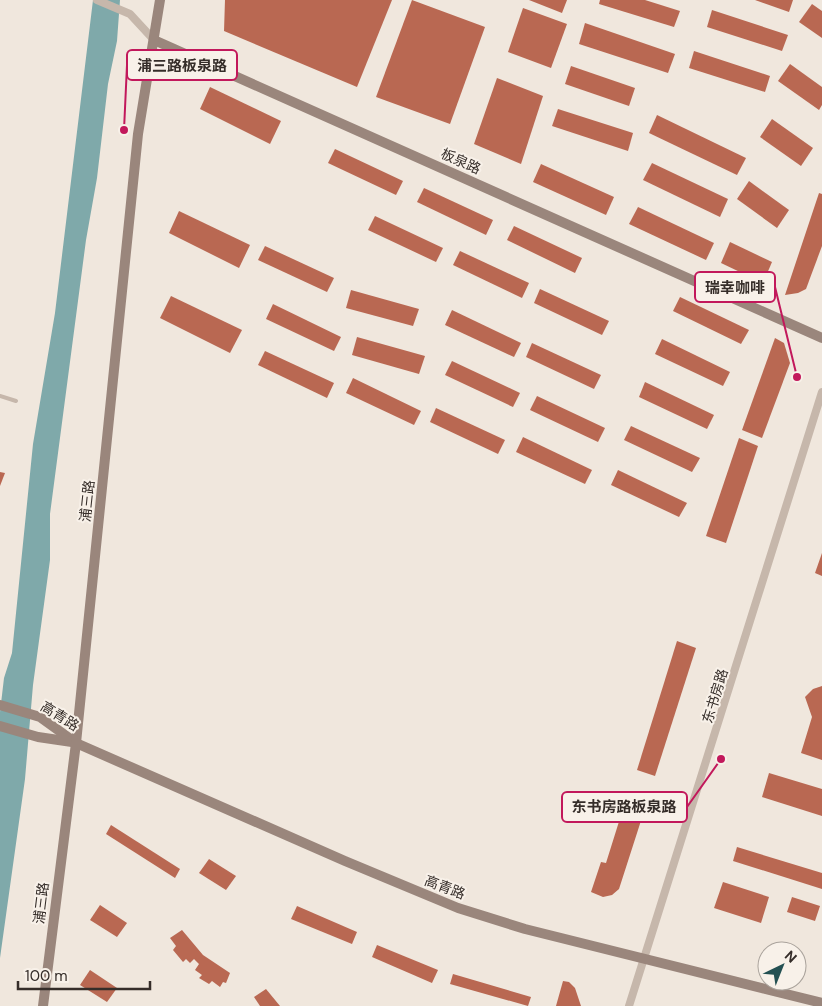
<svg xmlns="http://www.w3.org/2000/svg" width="822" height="1006" viewBox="0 0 822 1006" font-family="'DM Sans','Noto Sans SC',sans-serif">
  <rect width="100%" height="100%" fill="#f0e7dd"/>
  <path fill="#7fa9aa" d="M93 0H120L117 41 108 84 97 178 86 240 50 514V560L33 685 25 779 0 958V712L4 678 12 653 33 444 55 313Z"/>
  <g fill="#b96852">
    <path d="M225 0H392L357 87 224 31Z"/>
    <path d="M412 0 485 27 450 124 376 97Z"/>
    <path d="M529 0H567L562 13Z"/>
    <path d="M600 0H645L680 11 674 27 599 4Z"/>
    <path d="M755 0H793L789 12Z"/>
    <path d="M812 4 822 11V38L799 22Z"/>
    <path d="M523 8 567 24 551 68 508 52Z"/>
    <path d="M712 10 788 35 782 51 707 27Z"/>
    <path d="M585 23 675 54 668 73 579 44Z"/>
    <path d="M694 51 770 76 765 92 689 68Z"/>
    <path d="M790 64 822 87V105L819 110 778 81Z"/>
    <path d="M571 66 635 88 629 106 565 84Z"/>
    <path d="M497 78 543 96 521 164 474 144Z"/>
    <path d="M210 87 281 121 270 144 200 109Z"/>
    <path d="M558 109 633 133 628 151 552 126Z"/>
    <path d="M657 115 746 158 737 175 649 133Z"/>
    <path d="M772 119 813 148 801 166 760 137Z"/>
    <path d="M335 149 403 181 396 195 328 163Z"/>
    <path d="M652 163 728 199 720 217 643 180Z"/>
    <path d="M541 164 614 197 606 215 533 182Z"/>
    <path d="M749 181 789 210 777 228 737 199Z"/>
    <path d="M424 188 493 220 486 235 417 202Z"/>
    <path d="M819 193 822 194V246L806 289 798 293 785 295Z"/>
    <path d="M638 207 714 243 706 260 629 224Z"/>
    <path d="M179 211 250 245 239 268 169 233Z"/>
    <path d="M375 216 443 248 436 262 368 230Z"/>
    <path d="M514 226 582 258 575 273 507 240Z"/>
    <path d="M730 242 772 262 763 283 721 263Z"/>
    <path d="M265 246 334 278 327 292 258 260Z"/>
    <path d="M460 251 529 283 522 298 453 265Z"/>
    <path d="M540 289 609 321 602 335 534 303Z"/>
    <path d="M351 290 419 309 413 326 346 308Z"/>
    <path d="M171 296 242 330 230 353 160 318Z"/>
    <path d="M680 297 749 330 741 344 673 311Z"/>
    <path d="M273 304 341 337 334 351 266 319Z"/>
    <path d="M452 310 521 343 514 357 445 325Z"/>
    <path d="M357 337 425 356 419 374 352 355Z"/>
    <path d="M775 338 784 343 790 363 762 438 742 430Z"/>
    <path d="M662 339 730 372 723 386 655 354Z"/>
    <path d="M532 343 601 375 594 389 526 357Z"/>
    <path d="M265 351 334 383 327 398 258 365Z"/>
    <path d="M452 361 520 393 513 407 445 375Z"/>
    <path d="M353 378 421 411 414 425 346 393Z"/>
    <path d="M645 382 714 415 707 429 639 397Z"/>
    <path d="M537 396 605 428 598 442 530 410Z"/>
    <path d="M436 408 505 440 498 454 430 422Z"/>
    <path d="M631 426 700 458 692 472 624 440Z"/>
    <path d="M523 437 592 470 585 484 516 452Z"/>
    <path d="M739 438 758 446 726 543 706 536Z"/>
    <path d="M618 470 687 503 679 517 611 485Z"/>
    <path d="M0 472 5 473 0 486Z"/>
    <path d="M822 553V576L815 573Z"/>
    <path d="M677 641 696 648 655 776 637 770Z"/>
    <path d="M822 686V760L801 753 812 717 805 697 813 689Z"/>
    <path d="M769 773 822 789V816L762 797Z"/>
    <path d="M627 796 647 802 619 889 612 895 603 897 591 892 601 862 606 863Z"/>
    <path d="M111 825 180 869 175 878 106 834Z"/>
    <path d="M737 847 822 873V889L733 861Z"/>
    <path d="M209 859 236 876 226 890 199 873Z"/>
    <path d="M723 882 769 897 761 923 714 908Z"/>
    <path d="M792 897 820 906 815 921 787 912Z"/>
    <path d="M100 905 127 923 117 937 90 920Z"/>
    <path d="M297 906 357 932 352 944 291 919Z"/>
    <path d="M182 930 203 955 230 973 226 983 223 982 220 987 212 981 209 984 199 978 202 975 195 970 199 964 194 959 190 963 186 959 183 962 173 950 176 946 170 938Z"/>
    <path d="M377 945 438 970 432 983 372 957Z"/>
    <path d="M90 970 117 988 107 1002 80 985Z"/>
    <path d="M453 974 531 997 528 1006 450 984Z"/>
    <path d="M563 981 569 982 575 988 581 1006H556Z"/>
    <path d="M266 989 280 1006H260L254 997Z"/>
  </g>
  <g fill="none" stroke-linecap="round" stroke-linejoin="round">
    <path stroke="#c6b7ab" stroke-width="4" d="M0 396 16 401"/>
    <g stroke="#c6b7ab" stroke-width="8">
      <path d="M97 0 130 14 154 40"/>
      <path d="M629 1006 822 392"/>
    </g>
    <g stroke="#9a867c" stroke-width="10">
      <path d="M154 40 822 338"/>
      <path d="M0 705 40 717 76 743 345 861 458 908 525 929 822 1003"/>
      <path d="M0 726 38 737 72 742"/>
      <path d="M43 1006 76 743 138 134 160 0"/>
    </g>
  </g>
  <g text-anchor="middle" stroke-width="4" stroke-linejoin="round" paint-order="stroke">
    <g font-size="14" fill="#352d29" stroke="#f8f1e9">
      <text transform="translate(461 161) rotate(24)" y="5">板泉路</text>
      <text transform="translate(87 501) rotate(-84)" y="5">浦三路</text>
      <text transform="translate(715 696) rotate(-73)" y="5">东书房路</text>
      <text transform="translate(60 716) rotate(32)" y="5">高青路</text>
      <text transform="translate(445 887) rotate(21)" y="5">高青路</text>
      <text transform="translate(41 903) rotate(-83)" y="5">浦三路</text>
    </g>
  </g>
  <path fill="none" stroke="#c2185b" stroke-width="2" d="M124 130L127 65M797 377L775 287M721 759L687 807"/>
  <g fill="#c2185b" stroke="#f8f1e9" stroke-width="2">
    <circle cx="124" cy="130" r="5"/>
    <circle cx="797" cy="377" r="5"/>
    <circle cx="721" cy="759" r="5"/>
  </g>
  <g fill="#f8f1e9" stroke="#c2185b" stroke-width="2">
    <rect x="127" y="50" width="110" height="30" rx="5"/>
    <rect x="695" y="272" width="80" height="30" rx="5"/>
    <rect x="562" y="792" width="125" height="30" rx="5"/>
  </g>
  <g font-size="15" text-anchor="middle" font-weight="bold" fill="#352d29">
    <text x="182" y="71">浦三路板泉路</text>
    <text x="735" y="293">瑞幸咖啡</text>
    <text x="624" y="812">东书房路板泉路</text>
  </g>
  <g transform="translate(782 966) rotate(43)"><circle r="24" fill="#f8f1e9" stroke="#aaa39c"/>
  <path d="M0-4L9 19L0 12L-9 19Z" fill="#235052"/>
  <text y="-8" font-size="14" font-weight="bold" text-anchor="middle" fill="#352d29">N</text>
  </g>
  <path d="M18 981v8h132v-8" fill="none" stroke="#352d29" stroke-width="2.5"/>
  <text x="25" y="981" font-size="15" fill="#352d29" stroke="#f8f1e9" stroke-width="4" paint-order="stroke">100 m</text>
</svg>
